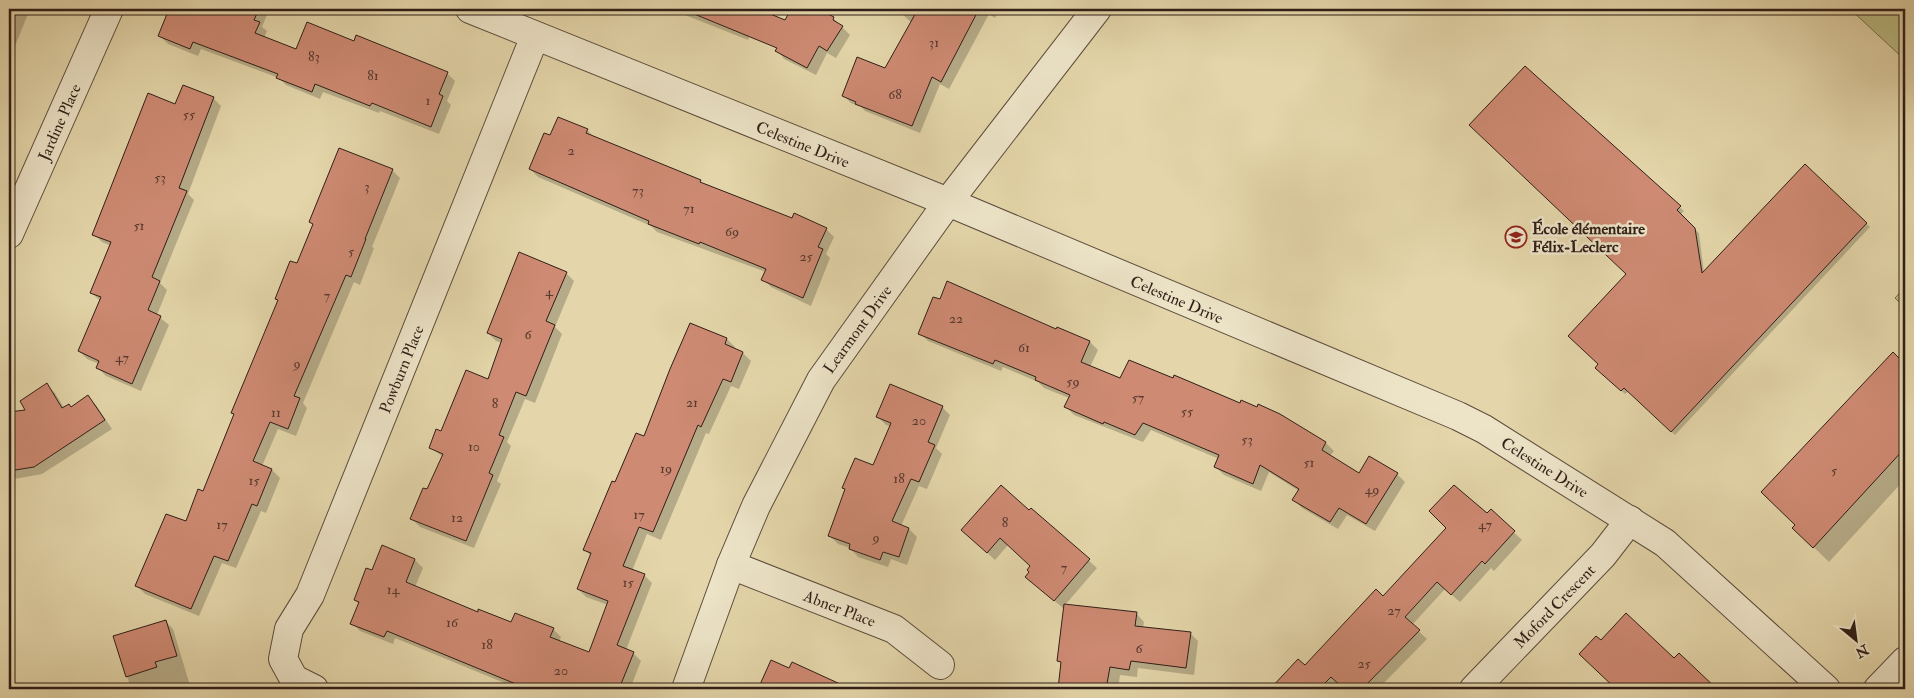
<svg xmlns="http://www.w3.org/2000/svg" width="1914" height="698" viewBox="0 0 1914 698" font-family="'IM FELL Double Pica',serif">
  <rect width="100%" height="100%" fill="#e4d6aa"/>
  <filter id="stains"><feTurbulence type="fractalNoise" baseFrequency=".004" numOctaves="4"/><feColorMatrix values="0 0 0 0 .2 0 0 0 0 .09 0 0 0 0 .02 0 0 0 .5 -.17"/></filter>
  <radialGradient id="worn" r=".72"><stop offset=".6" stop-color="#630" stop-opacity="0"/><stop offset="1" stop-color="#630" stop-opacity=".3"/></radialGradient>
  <g fill="#bcbc84" stroke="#766d4e">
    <path d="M1850 9H1905V60Z"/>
    <path d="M1905 287V308L1895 298Z"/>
  </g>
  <g fill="#0003">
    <path d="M9 9H30L9 61Z"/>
    <path d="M170 9H266L268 12 262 27 267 31 264 38 297 50 354 42 447 73 455 81 447 101 451 105 439 134 380 111 379 113 323 92 320 99 286 85 279 78 201 49 198 56 168 44 160 36Z"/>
    <path d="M670 9H760L748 40Z"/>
    <path d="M792 9H815L833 18 850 35 836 58 827 53 816 75 784 59 773 45Z"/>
    <path d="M906 9H1000L995 18 989 14 949 89 940 84 920 133 865 111 861 107 851 103 843 95 886 70 912 23 902 14Z"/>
    <path d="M1525 68 1684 211 1680 215 1699 233 1704 273 1805 166 1870 227 1675 435 1629 391 1625 394 1596 368 1599 364 1628 274Z"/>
    <path d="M213 98 221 106 188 194 194 200 160 283 167 290 157 315 169 325 141 391 106 376 98 368 99 364 87 359 79 351 100 301 92 293 111 246 102 242 94 234 175 106Z"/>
    <path d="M587 130 596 139 700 181 704 185 793 220 826 229 834 237 826 254 830 258 811 306 771 287 763 279 766 272 657 232 651 226 538 177 530 169 551 137Z"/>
    <path d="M392 170 400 178 372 247 374 248 360 285 354 282 303 403 307 408 296 436 278 429 262 466 272 470 280 478 266 513 261 511 236 568 222 563 199 616 145 594 137 586 187 523 204 493 235 416 232 413 314 225 311 222Z"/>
    <path d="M566 273 574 281 555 327 562 334 535 403 525 399 507 442 511 446 497 481 501 484 474 548 420 527 412 519 427 491 443 457 430 447 488 381 502 343 496 341 488 333Z"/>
    <path d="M691 324 727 339 735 347 734 349 743 353 751 361 739 389 731 386 709 434 706 433 661 540 647 534 632 571 644 575 652 583 626 650 633 653 641 661 630 689H519L395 638 393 644 360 631 352 623 359 604 355 600 373 572 415 560 423 568 415 587 478 613 512 623 553 629 561 637 559 642 590 654 608 605 586 597 578 589 591 556 585 550 616 484 645 438Z"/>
    <path d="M1057 328 1090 342 1098 350 1090 367 1121 380 1241 405 1280 415 1326 443 1334 451 1330 456 1359 474H1397L1405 482 1375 531 1347 515 1338 529 1302 508 1294 500 1299 491 1269 472 1261 491 1224 475 1216 467 1219 459 1151 430 1143 442 1074 415 1066 407 1069 398 1044 388 1038 382 1003 367 1001 371 928 341 920 333 1056 330Z"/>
    <path d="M1893 354 1905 366V479L1829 562 1794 528Z"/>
    <path d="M47 385 55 393 64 408H71L88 397 96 405 112 429 42 474 9 480V413L27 411Z"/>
    <path d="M942 407 950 415 936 448 942 454 927 489 919 486 901 526 909 529 917 537 907 565 891 559 888 567 858 557 850 548 838 544 830 536 846 490 843 487 873 467 891 427 886 425 878 417Z"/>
    <path d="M1031 509 1097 568 1065 605 1136 613 1144 622 1143 628 1190 633 1198 641 1194 675 1138 668 1137 677 1120 675 1118 689H1059L1062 664 1059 661 1065 605 1063 608 1035 585 1032 566 1008 545 995 560 971 538Z"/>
    <path d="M1491 511 1522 540 1494 571 1491 568 1460 602 1445 589 1412 625 1427 639 1378 689H1271L1298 660 1305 667 1383 598Z"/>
    <path d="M165 621 173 629 191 689H131L115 637Z"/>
    <path d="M1601 642 1674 660 1711 685 1712 684 1717 689H1630L1614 674Z"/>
    <path d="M772 661 790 670 841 686 844 689H759Z"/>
  </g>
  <g fill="#ce8a73" stroke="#2f1e17">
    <path d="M169 9H259L254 20 260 22 255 33 296 49 307 22 354 41 356 35 448 72 439 94 443 96 431 127 372 103 370 106 315 84 312 92 276 78 278 74 193 42 190 49 158 36Z"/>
    <path d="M682 9H758L785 20 791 9H818L834 17 833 20 843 26 827 51 819 46 807 68 775 51 777 48Z"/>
    <path d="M918 9H979L941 82 932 77 912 126 855 104 856 102 842 96 857 57 885 68Z"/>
    <path d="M1525 66 1681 206 1677 210 1695 228 1702 273 1805 164 1867 223 1671 432 1624 388 1621 391 1595 368 1598 364 1568 336 1626 274 1469 125Z"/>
    <path d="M183 85 214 97 179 188 187 191 152 277 160 281 148 310 161 316 132 384 96 368 99 361 78 351 101 297 90 293 111 242 92 235 148 93 175 104Z"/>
    <path d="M558 117 588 129 586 133 701 180 700 182 792 218 794 213 827 228 818 247 823 249 803 298 761 280 766 269 700 242 699 244 648 224 649 221 529 169 544 133 550 135Z"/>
    <path d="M339 148 393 169 365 239H366L351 277 346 275 294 396 300 398 288 429 270 422 253 461 272 469 257 506 252 504 228 561 214 556 191 609 135 586 166 514 186 521 198 489 203 491 234 414 231 413 278 300 275 299 290 261 297 263 313 224 309 222Z"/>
    <path d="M519 252 567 272 546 321 555 325 526 396 516 392 499 435 504 437 489 473 493 475 466 541 410 519 423 488 427 489 443 454 429 448 436 429 441 431 466 370 488 379 502 339 487 333Z"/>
    <path d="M947 281 1056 329 1057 327 1090 341 1081 362 1120 378 1129 360 1173 378 1174 375 1240 403 1241 400 1257 407 1258 404 1280 414 1326 442 1322 450 1359 473 1369 456 1398 473 1366 524 1339 508 1330 522 1292 500 1299 489 1260 465 1253 484 1214 467 1219 455 1143 423 1135 435 1104 422 1103 424 1064 407 1070 395 1035 380 1036 377 995 360 993 364 918 334 933 297 940 299Z"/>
    <path d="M690 323 727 338 725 344 743 352 731 382 723 379 701 427 698 425 653 532 639 527 623 566 645 574 617 645 634 652 619 689H528L387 631 384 637 350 624 359 602 354 600 366 568 372 570 382 545 415 559 406 582 478 612V609L511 622 515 613 554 628 550 637 589 652 608 601 577 589 591 553 583 550 612 481 615 482 636 433 644 436 670 369Z"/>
    <path d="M1893 352 1905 364V448L1813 548 1792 528 1795 525 1761 492Z"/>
    <path d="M47 383 62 408 69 404 71 407 88 395 105 420 34 467 9 471V412L25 410 20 401Z"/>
    <path d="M890 384 943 406 928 442 935 445 919 482 911 479 892 521 909 528 899 557 883 552 880 560 849 549 850 544 828 536 845 489 842 488 855 458 873 465 891 423 876 417Z"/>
    <path d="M1001 485 1029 510 1031 508 1090 559 1054 601 1025 577 1029 572 1027 570 1030 566 1000 538 987 553 961 530Z"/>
    <path d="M1454 485 1487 513 1491 509 1515 531 1485 564 1482 561 1451 595 1437 582 1405 617 1420 630 1362 689H1344L1331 677 1325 683 1332 689H1270L1298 659 1305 665 1376 589 1383 596 1446 528 1429 511Z"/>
    <path d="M1064 604 1137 612 1135 626 1191 632 1186 668 1131 661 1129 670 1110 667 1106 689H1058L1061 662 1057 661Z"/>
    <path d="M1626 613 1674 658 1679 653 1717 689H1616L1579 654 1596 636 1601 640Z"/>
    <path d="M166 620 177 656 155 662 157 667 126 677 113 636Z"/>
    <path d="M771 660 789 668 792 662 851 689H758Z"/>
  </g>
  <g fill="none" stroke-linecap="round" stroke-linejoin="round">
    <g stroke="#5c4c3c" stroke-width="30">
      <g id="street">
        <path d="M470 9 948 202 1458 416 1484 429 1665 543 1826 689"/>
        <path d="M9 234 109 9"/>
        <path d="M731 565 894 629 940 665"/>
        <path d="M314 689 294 679 283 659 289 629 310 595 535 36"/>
        <path d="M686 689 731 565 756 506 821 380 948 202 1097 9"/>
        <path d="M1474 689 1603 555 1630 520"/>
        <path d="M1878 689 1905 661"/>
      </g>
    </g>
    <use href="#street" stroke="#ede4c8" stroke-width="28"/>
  </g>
  <defs>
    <g id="school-ring" transform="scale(1.125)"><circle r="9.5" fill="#ede4c8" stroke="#8f2418" stroke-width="1.5"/><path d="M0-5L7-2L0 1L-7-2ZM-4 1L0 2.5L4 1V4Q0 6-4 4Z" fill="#8f2418"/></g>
  </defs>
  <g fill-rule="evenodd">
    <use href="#school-ring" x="1516" y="237"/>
  </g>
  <g text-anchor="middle" stroke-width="5" stroke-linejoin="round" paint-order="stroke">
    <g font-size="14" fill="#57392e">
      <text x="934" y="47">31</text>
      <text x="314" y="61">83</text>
      <text x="373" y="80">81</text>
      <text x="895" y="99">68</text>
      <text x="428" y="105">1</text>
      <text x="189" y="119">55</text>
      <text x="571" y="155">2</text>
      <text x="160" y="182">53</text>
      <text x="367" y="191">3</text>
      <text x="638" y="195">73</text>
      <text x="689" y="213">71</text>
      <text x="139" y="230">51</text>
      <text x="732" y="236">69</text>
      <text x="351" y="256">5</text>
      <text x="806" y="261">25</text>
      <text x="549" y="296">4</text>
      <text x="327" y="300">7</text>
      <text x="956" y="323">22</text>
      <text x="528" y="339">6</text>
      <text x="1024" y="352">61</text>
      <text x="122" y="362">47</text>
      <text x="297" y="368">9</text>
      <text x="1073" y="386">59</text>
      <text x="1138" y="402">57</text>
      <text x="692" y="407">21</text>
      <text x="495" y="408">8</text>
      <text x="1187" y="416">55</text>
      <text x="276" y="417">11</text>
      <text x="919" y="425">20</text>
      <text x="1247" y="444">53</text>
      <text x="474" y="451">10</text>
      <text x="1309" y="467">51</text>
      <text x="666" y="473">19</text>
      <text x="1834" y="475">5</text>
      <text x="899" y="483">18</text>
      <text x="254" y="485">15</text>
      <text x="1372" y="494">49</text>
      <text x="639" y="519">17</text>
      <text x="457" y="522">12</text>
      <text x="1005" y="527">8</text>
      <text x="222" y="529">17</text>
      <text x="1485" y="529">47</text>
      <text x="876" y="542">9</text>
      <text x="1064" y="572">7</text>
      <text x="628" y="587">15</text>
      <text x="393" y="594">14</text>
      <text x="1394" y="615">27</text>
      <text x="452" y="627">16</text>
      <text x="487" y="649">18</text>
      <text x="1139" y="653">6</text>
      <text x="1364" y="668">25</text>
      <text x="561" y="675">20</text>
    </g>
    <g font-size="16" fill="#2f1e17" stroke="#ede4c8">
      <text transform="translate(59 122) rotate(-66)" y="6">Jardine Place</text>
      <text transform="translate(803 144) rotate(22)" y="6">Celestine Drive</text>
      <text transform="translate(1177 299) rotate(23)" y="6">Celestine Drive</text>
      <text transform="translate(857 329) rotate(-54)" y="6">Learmont Drive</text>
      <text transform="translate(401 369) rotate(-68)" y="6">Powburn Place</text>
      <text transform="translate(1545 467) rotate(32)" y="6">Celestine Drive</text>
      <text transform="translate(1554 606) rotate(-46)" y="6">Moford Crescent</text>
      <text transform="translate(840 608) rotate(21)" y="6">Abner Place</text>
    </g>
    <g font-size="16" font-weight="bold" fill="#2f1e17" stroke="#ede4c8" text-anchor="start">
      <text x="1532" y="234">École élémentaire<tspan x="1532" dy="18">Félix-Leclerc</tspan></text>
    </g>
  </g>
  <rect width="1914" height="698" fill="none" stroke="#e4d6aa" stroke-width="30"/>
  <rect x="10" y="10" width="1894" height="678" fill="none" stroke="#2f1e17" stroke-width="2.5"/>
  <rect x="15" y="15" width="1884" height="668" fill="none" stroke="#2f1e17"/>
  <g transform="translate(1856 640) rotate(151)" stroke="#ede4c8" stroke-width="4" paint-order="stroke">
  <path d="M0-4L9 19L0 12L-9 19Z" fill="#2f1e17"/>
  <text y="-8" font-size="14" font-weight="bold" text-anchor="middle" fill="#2f1e17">N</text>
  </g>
  <rect width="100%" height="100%" filter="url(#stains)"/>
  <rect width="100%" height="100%" fill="url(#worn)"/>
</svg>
